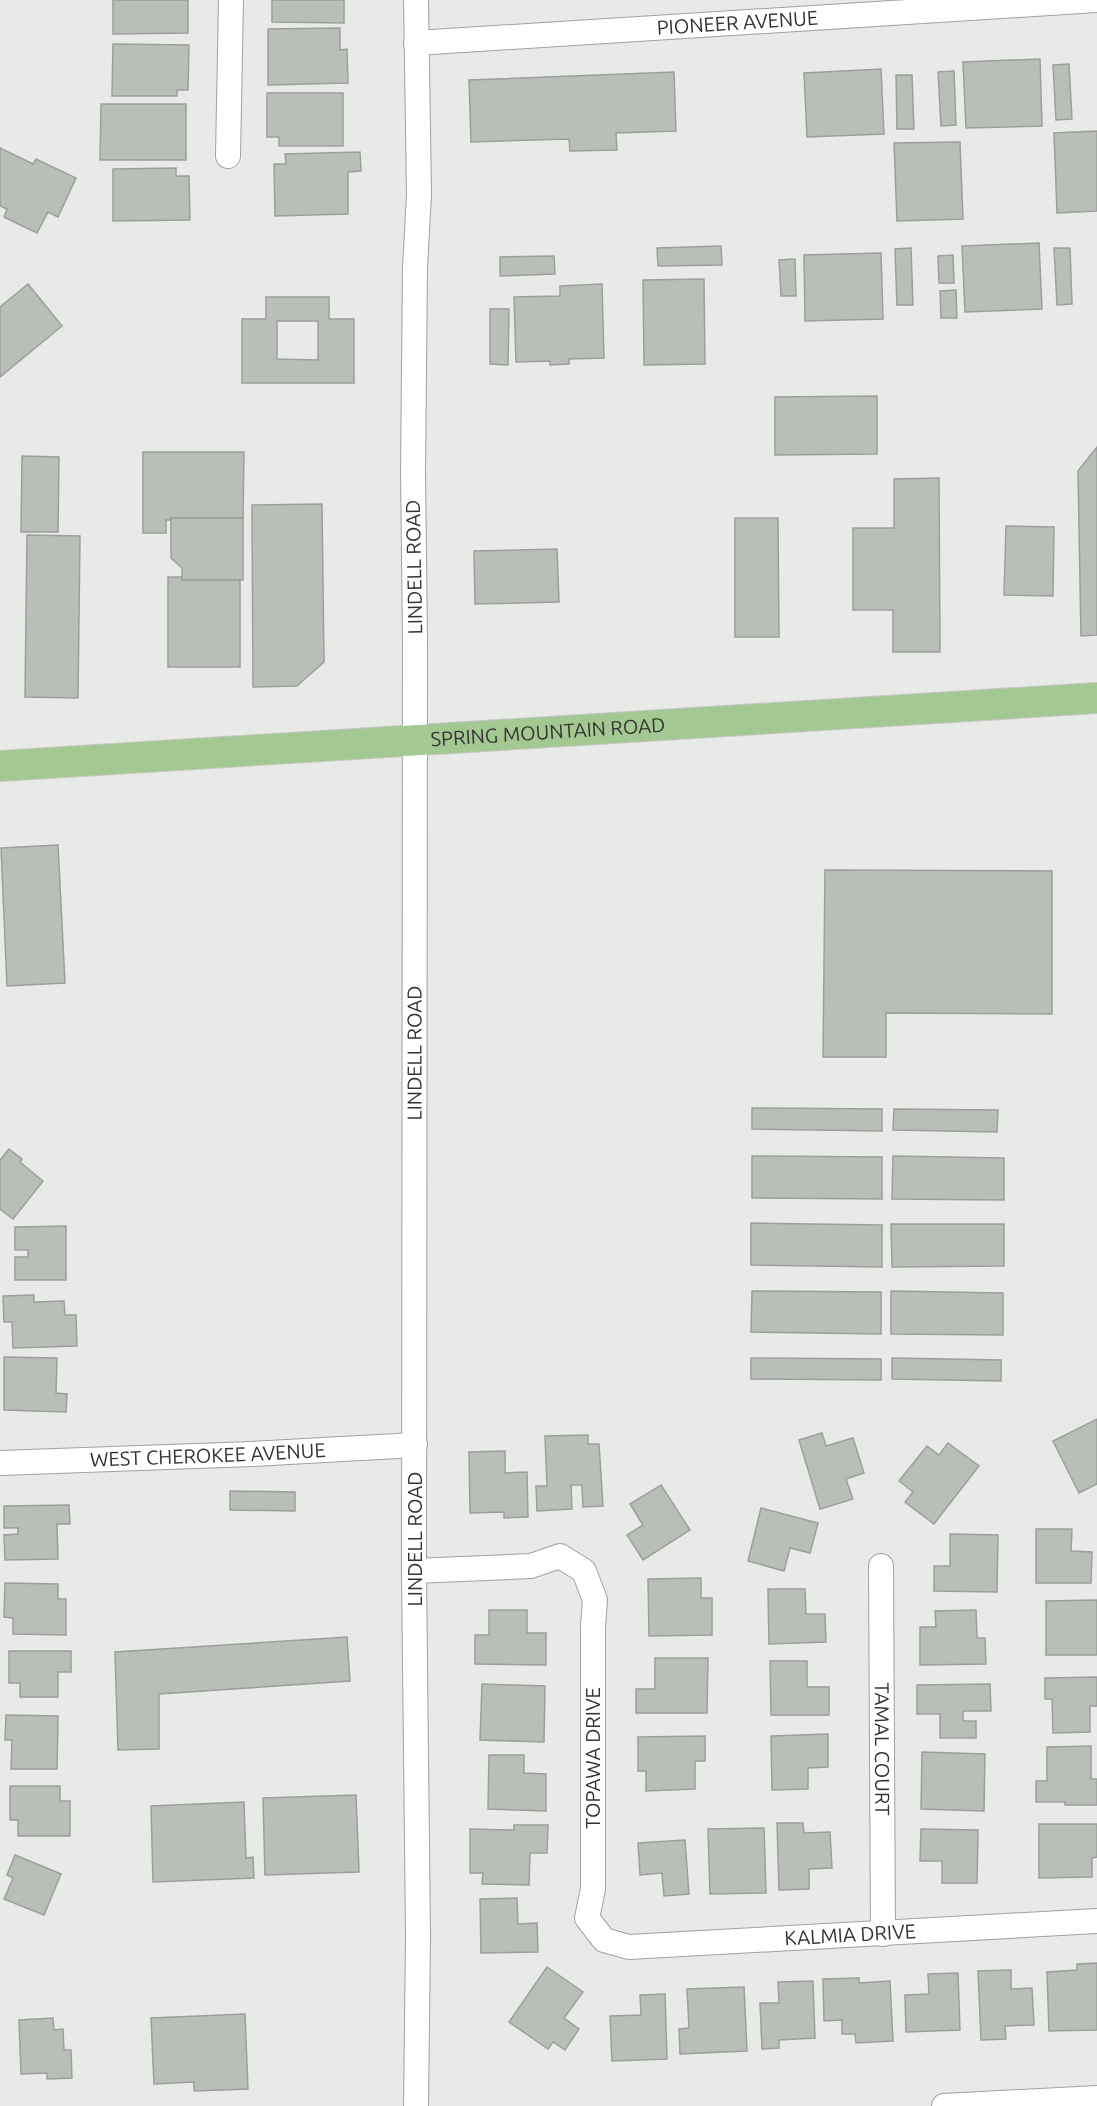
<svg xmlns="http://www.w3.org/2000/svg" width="1097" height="2106" viewBox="0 0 1097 2106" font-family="Ubuntu,sans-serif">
  <rect width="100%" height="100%" fill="#e7eae6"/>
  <g fill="#babeb9" stroke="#9c9f9b" stroke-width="1.5" fill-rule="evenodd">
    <path d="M113 0H188V33L113 34Z"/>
    <path d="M272 0H344V23L272 22Z"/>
    <path d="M340 28V50L347 49 348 83 268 85V29Z"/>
    <path d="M113 44 189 45 188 90H177V96H112Z"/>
    <path d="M1040 59 1042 126 966 128 963 62Z"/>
    <path d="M1069 64 1072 119 1056 120 1053 65Z"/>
    <path d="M881 69 884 134 807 137 804 73Z"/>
    <path d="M954 71 956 125 941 126 938 72Z"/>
    <path d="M674 72 676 131 616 133 617 150 570 151 569 139 471 142 469 80Z"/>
    <path d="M896 75H912L914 129H897Z"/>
    <path d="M267 93H343V146H279V137H267Z"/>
    <path d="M101 104H186V160H100Z"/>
    <path d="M1097 131V211L1057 213 1054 133Z"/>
    <path d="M960 142 963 219 897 221 894 143Z"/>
    <path d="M0 148 33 164 36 159 76 178 58 217 48 212 37 233 4 217 7 209 0 206Z"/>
    <path d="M360 152 361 171 348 172V214L275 216 274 164H286L285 154Z"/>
    <path d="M176 168V176H189L190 220 113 221V169Z"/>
    <path d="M1039 243 1042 309 965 312 962 246Z"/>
    <path d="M721 246 722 265 658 266 657 248Z"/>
    <path d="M911 248 913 305H897L895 249Z"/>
    <path d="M1054 248H1070L1072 304 1057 305Z"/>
    <path d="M881 253 883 319 805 321 804 255Z"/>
    <path d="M953 255 954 283H939L938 256Z"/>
    <path d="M554 256 555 274 500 276V257Z"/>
    <path d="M795 259 796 296H781L779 260Z"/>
    <path d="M704 279 705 364 644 365 643 280Z"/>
    <path d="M28 284 62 326 0 377V307Z"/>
    <path d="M602 284 604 358 569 359V364L550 365V361L516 362 514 297 560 296V286Z"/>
    <path d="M956 290 957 318H941L940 291Z"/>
    <path d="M266 297H329V319H354V383H242V319H266ZM277 321H318V360L277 359Z"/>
    <path d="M490 309H509L508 365 490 364Z"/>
    <path d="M877 396V454L775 455V397Z"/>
    <path d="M1097 447V635L1081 636 1078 471Z"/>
    <path d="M143 452H244L243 518H171V520H166V533H143Z"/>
    <path d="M22 456 59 457 58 532H21Z"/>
    <path d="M939 478 940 652H893V610H853V528H894V479Z"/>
    <path d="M322 504 324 662 297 686 253 687 252 505Z"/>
    <path d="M171 518H243V580H182V568L171 558Z"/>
    <path d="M735 518H778L779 637H735Z"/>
    <path d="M1006 526 1054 527 1053 596 1004 595Z"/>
    <path d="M27 535 80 536 78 698 25 697Z"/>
    <path d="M557 549 559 602 475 604 474 551Z"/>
    <path d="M168 577H182V580H240V667H168Z"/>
    <path d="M58 845 65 983 7 986 1 848Z"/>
    <path d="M825 870 1052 871V1014L886 1013V1057H823Z"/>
    <path d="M752 1108 882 1109V1131L752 1129Z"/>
    <path d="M894 1109 998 1110 997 1132 893 1130Z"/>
    <path d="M9 1149 22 1159 20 1162 43 1181 13 1219 0 1209V1160Z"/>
    <path d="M752 1156 882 1157V1199L752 1198Z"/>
    <path d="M893 1156 1004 1158V1200L892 1199Z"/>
    <path d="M751 1223 882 1225V1267L751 1265Z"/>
    <path d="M891 1224H1004V1266L892 1267Z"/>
    <path d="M66 1226V1280H15V1257H28V1250H15V1227Z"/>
    <path d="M752 1291 881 1292V1334L751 1332Z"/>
    <path d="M891 1291 1003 1293V1335L891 1334Z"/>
    <path d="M34 1295V1302L64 1301 65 1315H76L77 1346 13 1348 12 1322H4L3 1296Z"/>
    <path d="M4 1357 57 1358 56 1393 67 1394 66 1412 4 1410Z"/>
    <path d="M751 1358 881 1359V1380L751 1379Z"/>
    <path d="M892 1358 1001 1360V1381L892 1379Z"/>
    <path d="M1097 1419V1484L1079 1493 1053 1441Z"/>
    <path d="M822 1433 826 1446 853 1438 864 1473 846 1479 853 1499 820 1509 799 1440Z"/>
    <path d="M588 1435V1444H599L603 1506 583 1507 582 1485H571L572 1509 537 1511 536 1486H547L545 1436Z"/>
    <path d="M948 1443 979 1466 934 1524 905 1502 913 1492 899 1481 927 1446 939 1455Z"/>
    <path d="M505 1451V1473L527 1472 528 1517 504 1518V1512L470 1513 469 1452Z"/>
    <path d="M661 1485 690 1530 643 1560 627 1535 643 1525 630 1504Z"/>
    <path d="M230 1491 295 1492V1511L230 1510Z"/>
    <path d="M69 1505 70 1524H57L58 1559 5 1560 4 1535 18 1534V1528H4V1506Z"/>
    <path d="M761 1508 818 1523 810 1553 790 1548 784 1571 748 1561Z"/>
    <path d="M1036 1529H1072L1071 1551 1092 1552 1091 1583H1036Z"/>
    <path d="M950 1534 998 1535 997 1592 934 1591V1566H950Z"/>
    <path d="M701 1578V1598H712V1635L649 1636 648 1579Z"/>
    <path d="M5 1583 58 1584V1599H66V1635L13 1634V1618L4 1617Z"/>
    <path d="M768 1589H805L806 1614H825L826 1642 769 1644Z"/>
    <path d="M1097 1600V1655H1046V1601Z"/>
    <path d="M489 1610H527V1633H546V1665L475 1664V1635H489Z"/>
    <path d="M976 1610 977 1638H985L986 1664 920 1665V1627H936L935 1611Z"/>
    <path d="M347 1637 350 1681 159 1694V1749L118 1750 115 1652Z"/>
    <path d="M9 1651H71V1672H58V1697H20V1683H9Z"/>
    <path d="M655 1658H708L707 1713H636V1689H655Z"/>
    <path d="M770 1661H807V1687H829V1715H771Z"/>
    <path d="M1097 1677V1706H1090V1732L1053 1733 1052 1699H1045V1678Z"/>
    <path d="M482 1684 545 1686 544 1742 480 1740Z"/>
    <path d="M990 1684 991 1711H963V1721H976V1738H940V1714H917V1685Z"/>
    <path d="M6 1715 58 1716 57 1769H11L12 1740H5Z"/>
    <path d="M828 1734V1767L808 1768V1789L772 1790 771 1736Z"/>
    <path d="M705 1736V1761H695V1789L646 1791V1771H638V1737Z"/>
    <path d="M1091 1746V1779H1097V1805H1065V1802H1036V1781H1047V1747Z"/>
    <path d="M922 1752 985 1754 984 1811 921 1809Z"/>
    <path d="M489 1755H524V1773L546 1774V1811L488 1809Z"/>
    <path d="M10 1786H60V1801H70V1836H18V1820H10Z"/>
    <path d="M356 1795 359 1872 265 1875 263 1798Z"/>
    <path d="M244 1802 246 1858 253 1857 254 1878 153 1882 151 1806Z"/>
    <path d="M777 1823H803L804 1833 830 1832 832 1868 809 1869V1889L779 1890Z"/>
    <path d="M1039 1824H1097V1857L1092 1858V1877L1039 1878Z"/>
    <path d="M514 1825H548L547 1853H530L529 1885 482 1884 483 1873H470V1829L514 1830Z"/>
    <path d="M764 1828 766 1893 710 1894 708 1829Z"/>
    <path d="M921 1829 978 1830 977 1883H942V1861H920Z"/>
    <path d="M685 1840 689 1894 664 1896 662 1873 640 1875 638 1843Z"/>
    <path d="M15 1855 61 1874 44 1915 4 1899 13 1878 7 1875Z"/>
    <path d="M517 1898 518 1924 537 1923 538 1952 481 1953 480 1899Z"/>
    <path d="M1097 1963V2030L1049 2031 1047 1972 1077 1970V1964Z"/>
    <path d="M547 1967 583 1992 564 2018 579 2029 565 2050 553 2042 548 2049 509 2022Z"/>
    <path d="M1011 1970V1989L1032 1988 1034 2025 1005 2026 1006 2039 981 2040 978 1971Z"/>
    <path d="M958 1973 960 2030 906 2032 905 1995 929 1994 928 1974Z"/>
    <path d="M859 1978V1983L890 1981 893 2041 856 2043 855 2034H842V2020L824 2021 823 1979Z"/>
    <path d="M813 1981 815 2038 779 2040V2048L762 2049 760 2003H779L778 1982Z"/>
    <path d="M744 1987 747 2051 680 2054 679 2029 689 2028 687 1989Z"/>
    <path d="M665 1994 667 2059 612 2061 610 2016 641 2015 640 1995Z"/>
    <path d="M245 2014 248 2089 194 2091V2082L154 2084 151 2018Z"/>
    <path d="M53 2018 54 2030 63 2029 64 2050H71L72 2078 47 2079V2073L21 2074 19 2020Z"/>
  </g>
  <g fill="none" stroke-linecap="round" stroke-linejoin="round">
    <g stroke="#9fa29d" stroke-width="26">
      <g id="minor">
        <path id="s1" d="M416 43 1097 0"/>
        <path d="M228 156 231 0"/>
        <path id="s2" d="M0 1463 252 1454 415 1445"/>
        <path id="s3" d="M881 1566 883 1934"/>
        <path id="s4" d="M414 1571 531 1566 560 1556 584 1571 595 1600 593 1626V1889L587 1918 604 1940 629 1947 1097 1921"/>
        <path id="s5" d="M416 2106 418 1937 414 1571 415 639 413 472 415 268 419 194 416 0"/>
        <path d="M944 2106 1097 2098"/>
      </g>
    </g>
    <g stroke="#c6c6c6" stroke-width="32">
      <g id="major">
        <path id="s6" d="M0 766 1097 698"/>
      </g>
    </g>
    <use href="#minor" stroke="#fff" stroke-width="24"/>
    <use href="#major" stroke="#a4c891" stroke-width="30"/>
  </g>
  <g text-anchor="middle" stroke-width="4.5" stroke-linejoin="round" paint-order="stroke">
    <g font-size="20" fill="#333432" stroke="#fff">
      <text dy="7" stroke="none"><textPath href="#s1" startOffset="322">PIONEER AVENUE</textPath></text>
      <text transform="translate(414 567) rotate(-91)" y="7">LINDELL ROAD</text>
      <text dy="7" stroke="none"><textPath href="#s6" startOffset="549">SPRING MOUNTAIN ROAD</textPath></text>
      <text dy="7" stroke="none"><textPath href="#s5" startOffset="1053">LINDELL ROAD</textPath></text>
      <text dy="7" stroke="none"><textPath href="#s2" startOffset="208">WEST CHEROKEE AVENUE</textPath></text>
      <text transform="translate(415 1539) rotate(-90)" y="7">LINDELL ROAD</text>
      <text dy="7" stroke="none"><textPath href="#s3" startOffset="183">TAMAL COURT</textPath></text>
      <text transform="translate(593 1758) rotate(-90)" y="7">TOPAWA DRIVE</text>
      <text dy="7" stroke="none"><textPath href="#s4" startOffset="801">KALMIA DRIVE</textPath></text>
    </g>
  </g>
</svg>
